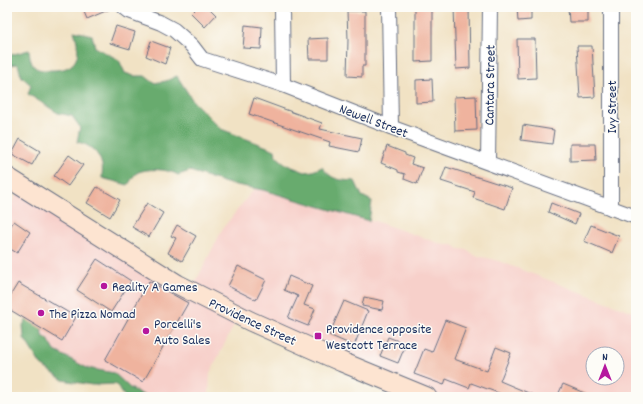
<svg xmlns="http://www.w3.org/2000/svg" width="643" height="404" viewBox="0 0 643 404" font-family="Dekko,sans-serif">
  <rect width="100%" height="100%" fill="#fdfcf7"/>
  <filter id="ink" filterUnits="userSpaceOnUse"><feTurbulence type="fractalNoise" baseFrequency=".025" numOctaves="2"/><feDisplacementMap in="SourceGraphic" scale="8" xChannelSelector="R" yChannelSelector="G"/><feConvolveMatrix kernelMatrix="1 2 1 2 8 2 1 2 1" color-interpolation-filters="sRGB"/></filter>
  <filter id="wash" filterUnits="userSpaceOnUse"><feTurbulence type="fractalNoise" baseFrequency=".012" numOctaves="4" result="noise"/><feDisplacementMap in="SourceGraphic" scale="16" xChannelSelector="R" yChannelSelector="G"/><feGaussianBlur stdDeviation="0.9" result="paint"/><feColorMatrix in="noise" values="0 0 0 0 0 0 0 0 0 0 0 0 0 0 0 0 0 1.4 0 .05"/><feComposite in="paint" operator="in"/></filter>
  <g filter="url(#wash)">
    <rect width="100%" height="100%" fill="#f1e2c4"/>
    <path fill="#f7d0ca" fill-rule="evenodd" d="M22 186 193 287 223 228 254 189 263 190 369 221H375L444 245H453L459 249 468 250 474 255 496 260 636 313V397H430L239 315 210 373 209 394 207 397H147L130 388 114 373 87 368 55 351 48 339 43 336 41 330 50 327 7 303V210ZM593 354H617V378H593Z"/>
    <g fill="#68ab6e" stroke="#426d66">
      <path d="M74 31 92 35 95 47 119 60 125 73 134 76H145L154 83 166 81 177 76 193 101 221 129 275 150 276 156 287 165 305 172 313 171 322 167C332 180 338 180 355 181L362 196 372 201 369 221 263 190 226 183 190 171 178 175C170 169 144 167 135 174 133 177 130 182 128 185L102 178C102 174 103 168 102 165 99 152 89 144 77 142L80 127 72 116 58 113 28 94 31 85 21 76 18 64 10 65 7 56 29 50C30 56 30 64 36 68 41 71 49 70 55 70 80 69 81 52 74 31Z"/>
      <path d="M27 319 51 327 41 330 43 336 48 339 55 351 87 368 114 373 130 388 147 397H125L116 384 92 385 63 380 41 365 24 338 23 325Z"/>
    </g>
    <g id="blocks">
      <g fill="#efb39e">
        <path d="M82 7H115L87 19Z"/>
        <path d="M197 7H208L216 15 205 27 191 13Z"/>
        <path d="M415 7H432V61L415 62Z"/>
        <path d="M454 7H469L470 68 456 69Z"/>
        <path d="M517 7H531V20L518 21Z"/>
        <path d="M568 7H588V22H569Z"/>
        <path d="M347 11H365V66H362V77L347 76 348 40Z"/>
        <path d="M245 25 262 27 261 49 243 48Z"/>
        <path d="M116 26 135 32 130 49 110 43Z"/>
        <path d="M328 38V59H309L308 39Z"/>
        <path d="M517 39H535L536 78 518 79Z"/>
        <path d="M151 41 170 48 165 64 146 56Z"/>
        <path d="M577 46H592L595 97 580 98Z"/>
        <path d="M432 79 433 102 416 103V80Z"/>
        <path d="M476 96 477 130 455 131 454 97Z"/>
        <path d="M254 98 322 123 320 129 362 138 359 152 329 146 330 142 249 114Z"/>
        <path d="M523 125 554 130 552 144 521 140Z"/>
        <path d="M20 139 40 151 32 165 12 154Z"/>
        <path d="M570 144H595L596 160 570 161Z"/>
        <path d="M387 146 405 153V155L413 158 411 164 423 168 417 184 404 179 405 174 398 172V170L381 163Z"/>
        <path d="M69 155 83 165 68 186 54 176Z"/>
        <path d="M446 167 512 188 505 209 473 198 475 192 441 181Z"/>
        <path d="M97 187 120 200 110 217 87 203Z"/>
        <path d="M147 203 163 213 149 237 132 227Z"/>
        <path d="M551 203 579 214 575 224 548 212Z"/>
        <path d="M14 221 30 232 17 253 7 247V231Z"/>
        <path d="M177 225 196 236 182 261 168 253 176 238 171 236Z"/>
        <path d="M591 225 619 236 612 253 584 241Z"/>
        <path d="M97 259 131 281 111 312 77 290Z"/>
        <path d="M238 266 266 280 256 300 228 286Z"/>
        <path d="M289 276 312 286 304 305 315 309 308 326 288 318 298 296 284 290Z"/>
        <path d="M149 281 188 303 143 382 105 360Z"/>
        <path d="M18 283 76 317 62 341 7 308V301Z"/>
        <path d="M364 297 384 301 382 310 362 306Z"/>
        <path d="M344 301 368 311 354 346 329 335Z"/>
        <path d="M445 320 466 328 454 359 487 371 496 347 511 353 500 381 538 397H503L504 395 471 383 469 388 446 379 444 385 414 374 424 349 432 352Z"/>
        <path d="M388 337 406 344 398 363 380 356Z"/>
        <path d="M563 384 594 397H557Z"/>
      </g>
    </g>
  </g>
  <g filter="url(#ink)">
    <use href="#blocks" fill-opacity="0" stroke="#666e82" stroke-width="1"/>
    <g fill="none" stroke-linecap="round" stroke-linejoin="round">
      <g stroke="#666e82" stroke-width="16">
        <g id="minor">
          <path d="M124 7 129 11 161 23 174 30 192 46 202 59 283 85 385 125 636 217"/>
          <path d="M282 7 283 85"/>
          <path d="M389 7 391 127"/>
          <path d="M611 7V208"/>
          <path d="M488 162 490 7"/>
        </g>
      </g>
      <g stroke="#666e82" stroke-width="21">
        <path id="secondary" d="M7 177 177 284 250 321 342 362 427 397"/>
      </g>
      <use href="#minor" stroke="#fff" stroke-width="14"/>
      <use href="#secondary" stroke="#fde4d1" stroke-width="19"/>
    </g>
  </g>
  <g fill="#b5179e" stroke="#fdfcf7" stroke-width="1.5">
    <circle cx="104" cy="286" r="4"/>
    <circle cx="41" cy="313" r="4"/>
    <circle cx="146" cy="331" r="4"/>
    <rect x="314" y="332" width="8" height="8" rx="2"/>
  </g>
  <g text-anchor="middle" stroke-width="3" stroke-linejoin="round" paint-order="stroke">
    <g font-size="14" fill="#1b2f5e" stroke="#fdfcf7">
      <text transform="translate(489 85) rotate(-89)" y="5">Cantara Street</text>
      <text transform="translate(611 107) rotate(-90)" y="5">Ivy Street</text>
      <text transform="translate(374 120) rotate(21)" y="5">Newell Street</text>
      <text transform="translate(253 321) rotate(25)" y="5">Providence Street</text>
    </g>
    <g font-size="14" fill="#1b2f5e" stroke="#fdfcf7" text-anchor="start">
      <text x="112" y="291">Reality A Games</text>
      <text x="49" y="318">The Pizza Nomad</text>
      <text x="154" y="328">Porcelli's<tspan x="154" dy="16">Auto Sales</tspan></text>
      <text x="326" y="333">Providence opposite<tspan x="326" dy="16">Westcott Terrace</tspan></text>
    </g>
  </g>
  <rect width="643" height="404" fill="none" stroke="#fdfcf7" stroke-width="24"/>
  <g transform="translate(605 366)"><circle r="19" fill="#fdfcf7" stroke="#a3aaba"/>
  <path d="M0-3L7 15L0 10L-7 15Z" fill="#b5179e"/>
  <text y="-6" font-size="11" font-weight="bold" text-anchor="middle" fill="#1b2f5e">N</text>
  </g>
</svg>
